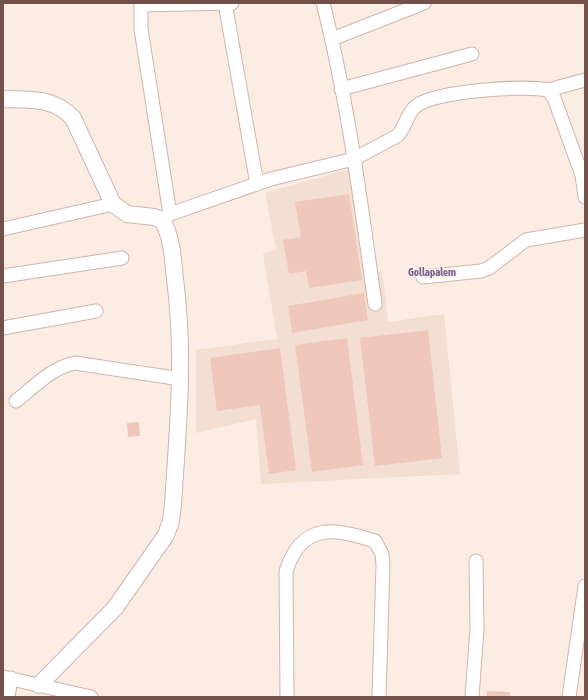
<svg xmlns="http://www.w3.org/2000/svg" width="588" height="700" viewBox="0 0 588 700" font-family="'Asap Condensed',sans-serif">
  <rect width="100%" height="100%" fill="#fbede3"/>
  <path fill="#f3ded2" d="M363 165 375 272 382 271 388 322 444 314 460 474 261 484 256 419 196 433V350L277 339 263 254 276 249 265 193Z"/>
  <g fill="#f0c7bb">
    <path d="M349 194 362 280 309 288 306 271 289 274 283 240 301 237 295 202Z"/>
    <path d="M364 293 368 320 292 333 288 306Z"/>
    <path d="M428 330 442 458 375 466 360 338Z"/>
    <path d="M347 338 363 465 312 472 295 345Z"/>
    <path d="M280 348 296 470 269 474 260 405 217 411 210 358Z"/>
    <path d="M139 422 140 436 128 437 127 423Z"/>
    <path d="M487 691 510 692V697H487Z"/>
  </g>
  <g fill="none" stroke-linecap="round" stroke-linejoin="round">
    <g stroke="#cfb5ad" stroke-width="15">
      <g id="minor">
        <path d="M141 3V29L170 214"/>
        <path d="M225 3 257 184"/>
        <path d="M323 3C348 102 361 203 375 304"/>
        <path d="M141 5 232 3"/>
        <path d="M332 39 424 3"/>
        <path d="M341 89 472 54"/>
        <path d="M548 90 585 80"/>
        <path d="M162 220 170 214 271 179 354 159 397 136C406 128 406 114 416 106 436 91 523 85 548 90L554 98 582 175 585 197"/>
        <path d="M3 229 113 204"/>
        <path d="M3 276 122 258"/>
        <path d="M423 277 481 271 489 268 526 240 585 230"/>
        <path d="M3 328 96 311"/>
        <path d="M16 401C35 386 51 368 75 363L181 379"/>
        <path d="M3 677 91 697"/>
        <path d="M8 697 11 678"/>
        <path d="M287 697 286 571C302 522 334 528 375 541L382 554 383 565 379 697"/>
        <path d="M472 697 477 629 476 561"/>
        <path d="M569 697 585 586"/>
      </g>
    </g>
    <g stroke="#cfb5ad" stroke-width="18">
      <path id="tertiary" d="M3 99C31 100 53 97 73 118L113 204 127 214 154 217 162 220C172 236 173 260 175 279 185 355 178 427 173 504L171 521 166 535 115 608 39 685"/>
    </g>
    <use href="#minor" stroke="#fff" stroke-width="13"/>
    <use href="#tertiary" stroke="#fff" stroke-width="16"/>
  </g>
  <g text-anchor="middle" stroke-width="3" stroke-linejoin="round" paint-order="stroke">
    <g font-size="11" font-weight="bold" fill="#7d6596" stroke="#fff2e9">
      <text x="432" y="276">Gollapalem</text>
    </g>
  </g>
  <rect width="588" height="700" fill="none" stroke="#73514a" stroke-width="8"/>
</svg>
